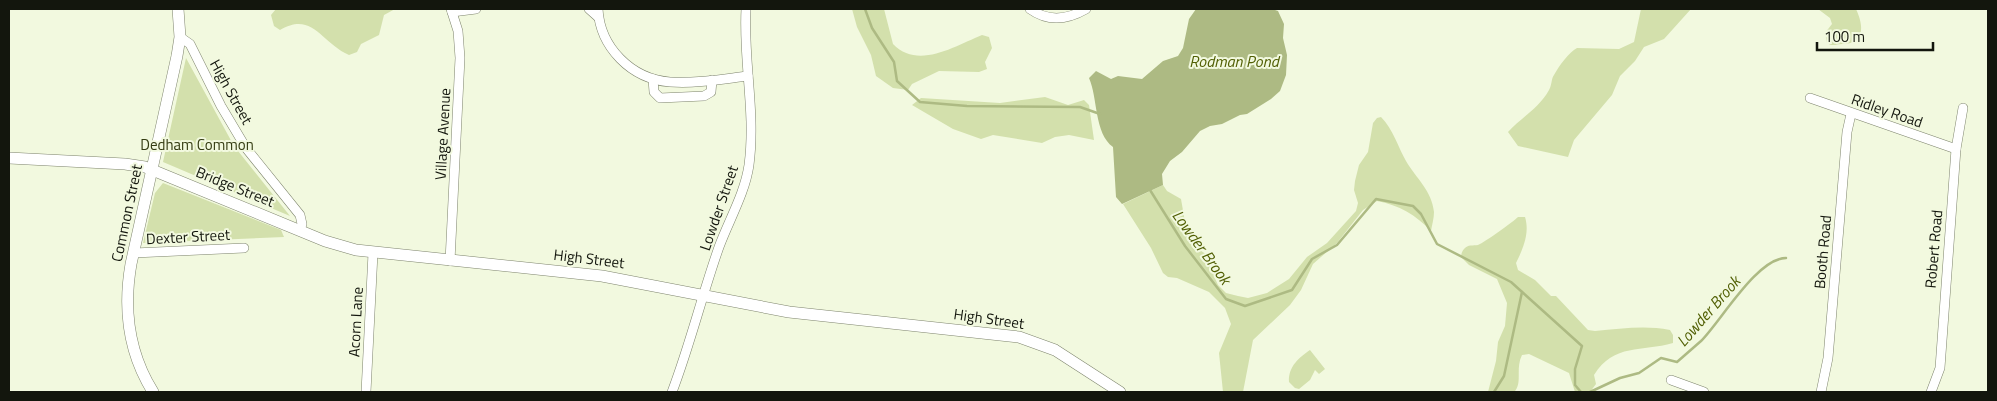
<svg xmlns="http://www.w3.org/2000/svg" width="1997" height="401" viewBox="0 0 1997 401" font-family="'Titillium Web',sans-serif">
  <rect width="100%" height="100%" fill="#f2f9df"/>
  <g fill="#d3e0ac">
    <path d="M276 9H395L384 15 379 35 361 44 357 52 349 55C321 43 313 11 280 30L274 26 271 15Z"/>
    <path d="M852 9H884L893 44C918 70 955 46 982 35L989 37 992 48 985 62 987 69 979 72 939 71 912 84 908 90 893 88 876 76 871 55 857 27Z"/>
    <path d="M1641 9H1691L1664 39 1644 47 1635 61 1620 76 1612 95 1574 140 1568 157 1518 146 1508 132C1522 117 1539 108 1549 90 1552 85 1551 79 1554 75 1559 66 1569 52 1577 48L1619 49 1634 42Z"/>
    <path d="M1818 9H1856C1864 26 1865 44 1842 44 1836 44 1833 47 1827 43L1825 33 1832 24 1830 18Z"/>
    <path d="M186 58 234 146 290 216 163 162Z"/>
    <path d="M1045 97 1068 105 1084 100 1089 105 1094 140 1069 135 1055 137 1042 143 993 135 981 139 953 129 912 105 921 98 1000 103Z"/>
    <path d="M1381 117C1393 129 1398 147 1406 161 1416 178 1432 191 1434 212 1434 218 1432 225 1431 231 1416 215 1399 205 1377 201L1363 210 1337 243 1313 264 1301 290 1290 305 1253 340 1243 392H1223L1219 353 1231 324 1225 308 1209 292 1177 278 1168 277 1163 273 1151 248 1123 204 1163 185 1167 191 1181 199 1188 239 1192 245 1215 260 1214 276 1218 285 1226 293 1238 296 1248 298 1267 293 1289 279 1307 257 1327 243 1356 211 1358 203 1354 190 1355 181 1359 165 1368 152 1373 123 1377 118Z"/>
    <path d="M163 183 281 230 284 237 143 243 155 193Z"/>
    <path d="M1518 217H1525C1530 233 1523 249 1516 263L1518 270 1535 280 1551 296H1556L1588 330 1595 331C1621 329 1644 325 1670 330L1673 335V343C1642 352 1614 343 1594 375L1596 384 1590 392H1575L1569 373 1529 354 1522 355C1515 369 1523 383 1514 392H1488L1496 361 1498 342 1505 326 1507 303 1497 279 1469 265 1461 257C1461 255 1462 251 1464 249 1468 244 1473 246 1478 245 1485 242 1513 222 1518 217Z"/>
    <path d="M1310 350 1325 369 1319 374 1315 370 1310 380 1299 389 1295 388 1289 382C1288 366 1300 357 1310 350Z"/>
  </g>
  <path fill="#adba83" d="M1196 9H1272L1278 11 1284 24 1283 38 1287 55 1286 75 1280 91 1271 99 1247 114 1240 115 1222 124 1210 126 1200 131 1182 152 1170 161 1162 174 1163 185 1122 204 1116 197 1113 147C1094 133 1098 98 1089 78L1096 71 1111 79 1118 76 1142 79 1163 61 1178 56 1183 48 1189 19Z"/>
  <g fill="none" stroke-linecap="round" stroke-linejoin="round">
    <g stroke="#adba83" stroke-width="2.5">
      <path d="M865 9 872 28 894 62 897 81 920 102 967 106 1080 107 1100 114"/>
      <path d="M1150 190 1185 246 1226 299 1245 306 1292 290 1312 259 1337 245 1376 199 1413 206 1421 214 1437 244 1511 282 1582 346 1575 369V385L1581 392"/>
      <path d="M1494 392 1504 376 1522 292"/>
      <path d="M1590 392 1620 378 1639 373 1661 358 1677 362C1685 355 1693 348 1701 341 1721 321 1757 258 1786 258"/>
    </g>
    <g stroke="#7e846d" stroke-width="10">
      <g id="minor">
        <path d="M589 9 598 17"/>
        <path d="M598 9C600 47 631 79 670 82 696 84 723 79 748 76"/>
        <path d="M1030 9C1048 22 1067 20 1086 9"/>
        <path d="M452 12 476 9"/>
        <path d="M180 37 190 44 221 106 246 148 300 215 302 224 300 230"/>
        <path d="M653 79 654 92 660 98 704 96 711 92 712 80"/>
        <path d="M1810 98 1956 149"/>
        <path d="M134 253 244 248"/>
        <path d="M450 261 460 58 458 31 451 9"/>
        <path d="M1671 380 1704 392"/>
        <path d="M366 392 373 253"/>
        <path d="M672 392C690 345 702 295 719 247 729 220 745 193 749 165 756 112 743 61 746 9"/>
        <path d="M1821 392 1828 358 1847 132 1851 114"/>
        <path d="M1931 392 1940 368 1956 149 1963 108"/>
      </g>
    </g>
    <g stroke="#7e846d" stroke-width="12">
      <g id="major">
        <path d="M9 158 125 164 145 167 325 241 356 250 602 276 789 312 1019 337 1055 350 1120 392"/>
        <path d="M153 392C128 352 123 310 131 264L177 56 180 37 178 9"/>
      </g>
    </g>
    <use href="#minor" stroke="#fff" stroke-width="9"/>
    <use href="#major" stroke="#fff" stroke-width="11"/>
  </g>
  <g text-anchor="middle" stroke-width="4" stroke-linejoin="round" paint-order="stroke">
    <g font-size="15" fill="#13160d" stroke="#f2f9df">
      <text transform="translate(231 92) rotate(61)" y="5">High Street</text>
      <text transform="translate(1887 111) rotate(19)" y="5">Ridley Road</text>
      <text transform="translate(443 134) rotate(-87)" y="5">Village Avenue</text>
      <text transform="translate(235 187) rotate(22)" y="5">Bridge Street</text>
      <text transform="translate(719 208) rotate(-71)" y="5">Lowder Street</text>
      <text transform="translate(127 213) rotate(-78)" y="5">Common Street</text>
      <text transform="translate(188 237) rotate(-3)" y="5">Dexter Street</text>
      <text transform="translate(1934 249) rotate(-85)" y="5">Robert Road</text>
      <text transform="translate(1823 252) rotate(-85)" y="5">Booth Road</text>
      <text transform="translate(589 259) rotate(7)" y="5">High Street</text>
      <text transform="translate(989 319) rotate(8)" y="5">High Street</text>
      <text transform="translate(356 322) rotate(-87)" y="5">Acorn Lane</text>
    </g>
    <g font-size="15" fill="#333b11" stroke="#f2f9df">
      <text x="197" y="150">Dedham Common</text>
    </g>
    <g font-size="16" font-style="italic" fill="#515f04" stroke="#f2f9df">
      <text x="1234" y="67">Rodman Pond</text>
      <text transform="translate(1202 247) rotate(54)" y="6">Lowder Brook</text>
      <text transform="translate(1708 311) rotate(-49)" y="6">Lowder Brook</text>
    </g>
  </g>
  <rect width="1997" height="401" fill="none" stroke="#13160d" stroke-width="20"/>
  <path d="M1817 42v8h116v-8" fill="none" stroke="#13160d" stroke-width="2.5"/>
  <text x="1824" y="42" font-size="15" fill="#13160d" stroke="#f2f9df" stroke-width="4" paint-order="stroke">100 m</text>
</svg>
